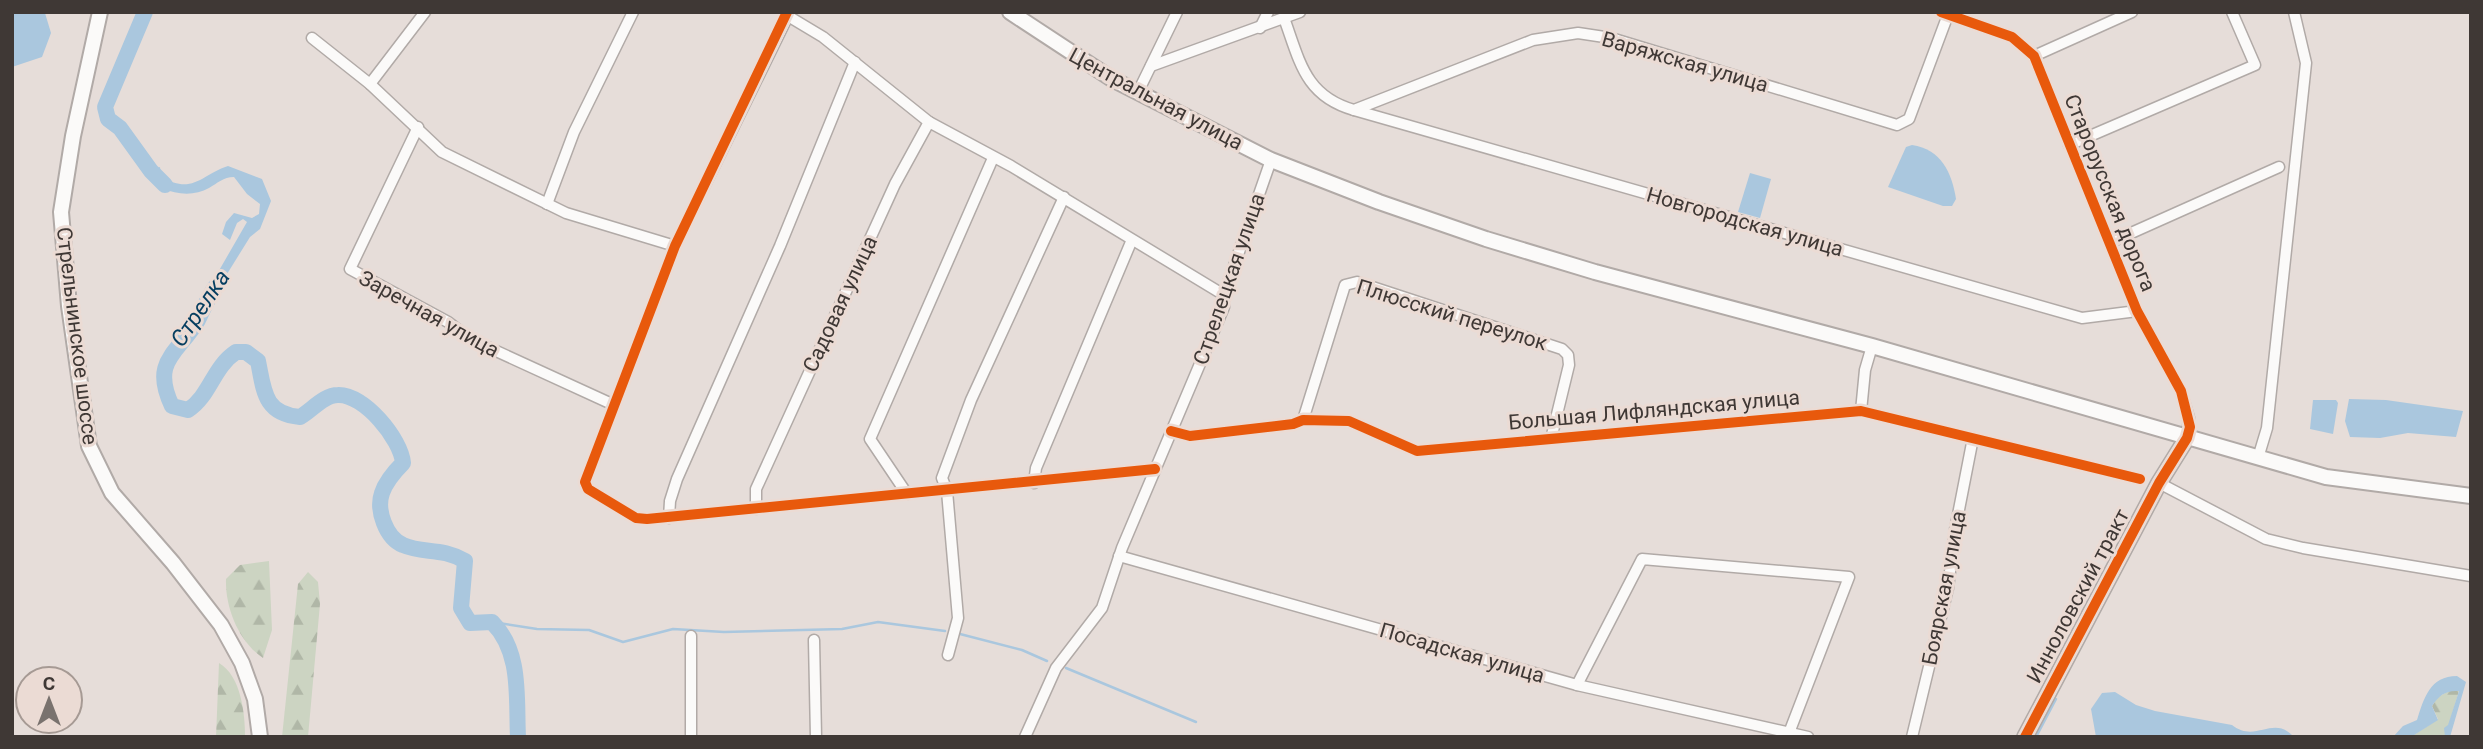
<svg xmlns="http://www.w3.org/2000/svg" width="2483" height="749" viewBox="0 0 2483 749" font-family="Roboto,sans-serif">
  <defs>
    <pattern id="forest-firs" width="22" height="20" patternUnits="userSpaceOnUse" patternTransform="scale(1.75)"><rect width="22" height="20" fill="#ccd4c2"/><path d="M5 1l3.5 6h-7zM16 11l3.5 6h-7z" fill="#b0b7a7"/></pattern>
  </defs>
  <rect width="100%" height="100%" fill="#e6ddd9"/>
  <g fill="url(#forest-firs)">
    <path d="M269 561 272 630 263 658C239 642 225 608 226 579L240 565Z"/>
    <path d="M308 572 318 582 320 604 308 737H282L298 584Z"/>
    <path d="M219 663C241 676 245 713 245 737H216Z"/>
    <path d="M2450 690 2459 691 2445 737H2411L2438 719 2432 706 2437 698Z"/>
  </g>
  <g fill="#aac7de">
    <path d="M12 12 45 13 51 33 42 57 12 67Z"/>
    <path d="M1912 145C1941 149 1952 173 1956 199L1952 206H1943L1888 187 1906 147Z"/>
    <path d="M228 166 262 179 271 201 260 229 250 237 209 303 202 300 247 222 243 219 237 223 230 240 222 234 226 222 234 213 252 218 259 214 260 204 247 194 234 177C223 177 218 183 209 188 188 200 159 192 144 174L160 167 161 177C193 195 201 175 228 166Z"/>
    <path d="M1750 173 1771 179 1760 218 1738 212Z"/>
    <path d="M2349 399 2386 400 2463 411 2456 437 2408 433 2380 438 2350 437 2345 421Z"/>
    <path d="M2313 400H2336L2338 403 2333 434 2310 429Z"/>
    <path d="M2457 676 2466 682 2450 737H2445L2444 728 2448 725 2459 691C2446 690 2439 695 2432 706L2438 720 2411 737H2393L2403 726 2417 720C2424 698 2430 676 2457 676Z"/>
    <path d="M2115 692 2136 705 2155 711 2232 725C2256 744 2273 714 2294 737H2096L2091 709 2102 693Z"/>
  </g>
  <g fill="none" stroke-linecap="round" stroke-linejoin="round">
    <g stroke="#aac7de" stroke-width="2.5">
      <path d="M492 622 537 629 589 630 623 642 673 629 724 632 842 629 878 622 945 631"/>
      <path d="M960 634 1022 650 1047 661"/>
      <path d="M1066 668 1196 722"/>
      <path d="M2036 737 2056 699"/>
    </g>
    <g stroke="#aac7de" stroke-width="16">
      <path d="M145 12 105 107 108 119 120 128 151 171 165 185"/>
      <path d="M216 286C208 297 204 308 198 320 179 353 150 360 172 406L188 410C210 396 213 367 236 352H246L258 361C264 391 264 414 300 417 312 410 324 395 338 395 364 394 401 439 403 463 394 472 386 481 382 493 376 510 386 538 403 545 423 554 441 547 465 561L461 608 470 623 492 622C522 652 516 698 518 737"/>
    </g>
    <g stroke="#b1aaa7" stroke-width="13">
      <g id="street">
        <path d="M787 12 788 16 823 37 929 122 1011 166 1224 295"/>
        <path d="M1941 12 2012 37 2034 56 2137 311 2181 391 2189 418 2187 438"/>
        <path d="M788 16 675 246 585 482 588 489 636 518 647 519 1155 469"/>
        <path d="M1284 18C1300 62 1305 96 1354 110L1533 40 1578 33 1611 38 1897 125 1909 119 1949 12"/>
        <path d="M1260 28 1268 12"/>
        <path d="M312 38 370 84 442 152 566 213 675 246"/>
        <path d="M2034 56 2132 12"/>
        <path d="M1151 66 1300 12"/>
        <path d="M370 84 425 12"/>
        <path d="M1138 92 1177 12"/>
        <path d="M1354 110 2082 318 2137 311"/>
        <path d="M418 127 350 269 448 322 470 339 614 405"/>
        <path d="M2069 145 2255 65 2232 12"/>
        <path d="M547 204 574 132 633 12"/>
        <path d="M2111 242 2279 167"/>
        <path d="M1861 411 1865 370 1872 346"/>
        <path d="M1303 420 1345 285 1357 282 1562 349 1568 355 1569 365 1551 439"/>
        <path d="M1171 431 1190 436 1293 424 1303 420 1349 421 1417 451 1861 411 2140 479"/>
        <path d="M2258 458 2267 428 2306 63 2294 12"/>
        <path d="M1034 483 1036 468 1131 242"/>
        <path d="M2159 483 2266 539 2303 548 2471 576"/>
        <path d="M907 494 870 439 993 158"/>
        <path d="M756 509V489L895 184 929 122"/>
        <path d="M669 518 670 501 677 479 780 246 855 62"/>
        <path d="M1119 556 1577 685 1808 737"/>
        <path d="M691 636V737"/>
        <path d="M814 640 816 737"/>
        <path d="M948 655 958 618 947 491 942 478 971 400 1064 197"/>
        <path d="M1577 685 1642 559 1849 577 1789 733"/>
        <path d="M1025 737 1056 668 1102 608 1122 548 1224 307V295L1271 160"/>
        <path d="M1912 737 1948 588 1955 530 1973 438"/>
      </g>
    </g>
    <g stroke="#b1aaa7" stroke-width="18">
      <g id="secondary">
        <path d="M100 12 73 136 61 212 69 306 89 446 112 493 173 563 221 625 242 663 255 699 260 737"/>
        <path d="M1010 12 1112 79 1271 160 1379 202 1486 239 1595 272 1872 346 2326 477 2471 496"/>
        <path d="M2025 737 2159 483 2187 438"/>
      </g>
    </g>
    <use href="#street" stroke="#fbfaf9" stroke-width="10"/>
    <use href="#secondary" stroke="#fbfaf9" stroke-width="14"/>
    <g stroke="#ebdbd4" stroke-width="15">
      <g id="cycleway">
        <path d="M787 12 675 246 585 482 588 489 636 518 647 519 1155 469"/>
        <path d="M1941 12 2012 37 2034 56 2137 311 2181 391 2190 427 2187 438 2159 483 2025 737"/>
        <path d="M1171 431 1190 436 1293 424 1303 420 1349 421 1417 451 1861 411 2140 479"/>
      </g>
    </g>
    <use href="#cycleway" stroke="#e8590c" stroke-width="10"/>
  </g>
  <g text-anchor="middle" stroke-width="6" stroke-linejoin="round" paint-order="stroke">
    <g font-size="21" fill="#3f3835" stroke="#ebdbd4">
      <text transform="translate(1685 62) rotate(16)" y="7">Варяжская улица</text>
      <text transform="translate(1156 99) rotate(28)" y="7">Центральная улица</text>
      <text transform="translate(2110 193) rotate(68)" y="7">Старорусская дорога</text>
      <text transform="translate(1745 222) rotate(16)" y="7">Новгородская улица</text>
      <text transform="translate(1229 279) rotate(-71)" y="7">Стрелецкая улица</text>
      <text transform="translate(840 304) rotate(-65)" y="7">Садовая улица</text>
      <text transform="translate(429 314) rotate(29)" y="7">Заречная улица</text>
      <text transform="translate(1452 315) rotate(17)" y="7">Плюсский переулок</text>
      <text transform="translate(77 336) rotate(83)" y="7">Стрельнинское шоссе</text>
      <text transform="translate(1654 410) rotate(-5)" y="7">Большая Лифляндская улица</text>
      <text transform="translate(1944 588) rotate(-79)" y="7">Боярская улица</text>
      <text transform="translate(2078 596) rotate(-62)" y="7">Инноловский тракт</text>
      <text transform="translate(1462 653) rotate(16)" y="7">Посадская улица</text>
    </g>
    <g font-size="23" font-style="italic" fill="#063e60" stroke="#ebdbd4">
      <text transform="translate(200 308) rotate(-56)" y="8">Стрелка</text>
    </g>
  </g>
  <rect width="2483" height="749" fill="none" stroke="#3f3835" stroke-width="28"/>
  <g transform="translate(49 700)"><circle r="33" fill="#ebdbd4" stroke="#a69a94" stroke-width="2"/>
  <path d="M0-5L12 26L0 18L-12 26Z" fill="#79726e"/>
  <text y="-10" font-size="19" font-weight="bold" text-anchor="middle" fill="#3f3835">С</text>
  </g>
</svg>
